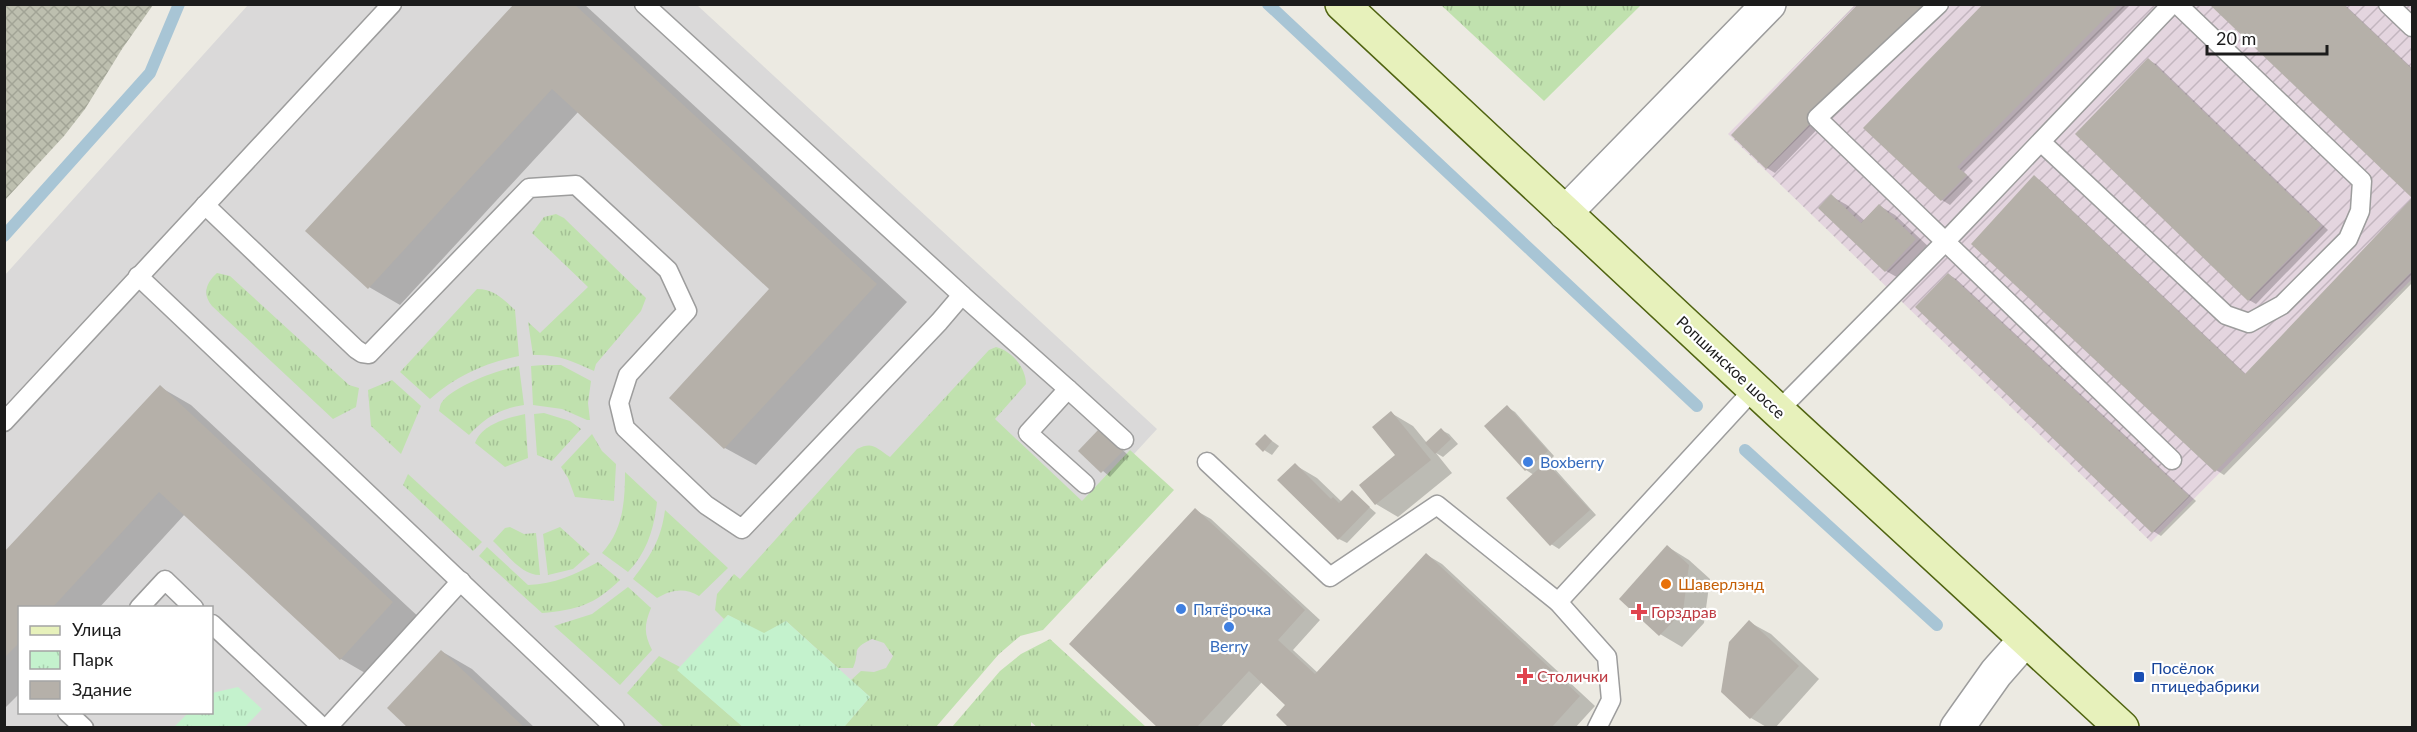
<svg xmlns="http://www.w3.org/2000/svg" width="2417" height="732" viewBox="0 0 2417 732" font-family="Lato,sans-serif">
  <defs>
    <pattern id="industrial-furrows" width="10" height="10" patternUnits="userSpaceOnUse" patternTransform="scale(1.5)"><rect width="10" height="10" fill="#e4d5df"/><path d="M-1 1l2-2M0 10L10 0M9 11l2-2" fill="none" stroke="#c3b6bf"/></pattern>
    <pattern id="construction-cross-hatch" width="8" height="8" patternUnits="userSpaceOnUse" patternTransform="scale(1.5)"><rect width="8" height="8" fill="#bdbfaf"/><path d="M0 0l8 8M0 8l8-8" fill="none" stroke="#a2a496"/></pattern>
    <pattern id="grass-tufts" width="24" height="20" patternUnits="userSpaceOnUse" patternTransform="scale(1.5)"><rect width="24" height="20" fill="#c0e1ae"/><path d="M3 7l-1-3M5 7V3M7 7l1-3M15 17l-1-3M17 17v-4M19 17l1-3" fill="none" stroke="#a4c095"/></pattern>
    <pattern id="park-tufts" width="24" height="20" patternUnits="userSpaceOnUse" patternTransform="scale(1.5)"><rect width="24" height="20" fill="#c4f2cd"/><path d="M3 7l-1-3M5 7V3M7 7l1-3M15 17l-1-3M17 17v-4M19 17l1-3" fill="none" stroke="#a8cfaf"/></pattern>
  </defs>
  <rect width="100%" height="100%" fill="#eceae2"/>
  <path fill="#dad9d9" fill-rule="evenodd" d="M248 5H697L1157 429 883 727 5 728V275ZM20 608H212V712H20Z"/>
  <path fill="url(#industrial-furrows)" d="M1855 5H2412V279L2151 542 1728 134Z"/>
  <path fill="url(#construction-cross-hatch)" d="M5 4 153 5 122 49 85 109 64 136 5 200Z"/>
  <g fill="url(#grass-tufts)">
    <path d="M1441 5H1641L1544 101Z"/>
    <path d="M556 214 564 218 646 298 641 311 596 364 594 371C573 361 557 354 533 355L528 322 540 333 588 287 532 233 544 217Z"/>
    <path d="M217 273 230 276 349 385 359 388 356 407 333 419 212 306C202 294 206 283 217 273Z"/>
    <path d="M477 289C494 289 503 299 515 310L519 356C484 363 456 376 430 399L400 372Z"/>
    <path d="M996 347C1012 351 1026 368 1026 384L995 419 1082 501 1130 450 1174 490 1043 630 1020 636 999 654 936 727H844L870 697 851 680 861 671 874 672 886 668 893 656 884 643 872 639C849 650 861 651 853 668H838L786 621 764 634 728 615 724 619 715 610 717 594 734 574 740 579 857 449C873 441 876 448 890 457L989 350Z"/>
    <path d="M543 365H561L591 381 588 403 590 420H587L562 409 533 405 531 366Z"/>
    <path d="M519 366 524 405C501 408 484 418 469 435L439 411C440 408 440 404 442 402 453 386 500 369 519 366Z"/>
    <path d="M392 380 421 406 401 454 371 426 368 390Z"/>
    <path d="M544 413 570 421 581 429 552 461 537 455 534 414Z"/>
    <path d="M525 414 528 458 505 467 475 443C482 424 507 418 525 414Z"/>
    <path d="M592 434 602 451 616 464 614 501 575 497 568 478 561 467Z"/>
    <path d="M625 472 657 502C654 529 647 552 628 572L602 553C623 530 625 502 625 472Z"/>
    <path d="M408 474 482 542 473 551 403 485Z"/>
    <path d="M665 510 728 568 699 596C684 587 671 590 657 598L633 579C651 555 661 540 665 510Z"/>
    <path d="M510 527 524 534 536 533 540 575C521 575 506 553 493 541L505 528Z"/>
    <path d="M560 527 590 554 573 569 548 575 543 534Z"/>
    <path d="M487 547 528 585C555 584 574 575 598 562L620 580C594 605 577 610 542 613L479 556Z"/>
    <path d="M628 587 651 608C644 625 644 634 652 650L620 685 554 626 592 614Z"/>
    <path d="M1050 639 1146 727 1038 728 1031 722V727H952L1000 671 1021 654Z"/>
    <path d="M659 656 680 667 678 670 743 727H664L627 693Z"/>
  </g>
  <g fill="url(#park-tufts)">
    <path d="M728 615 764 633 786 621 870 697 844 727H743L677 670Z"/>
    <path d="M238 687 262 709 245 727H174L188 713 212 712V693Z"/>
  </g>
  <g fill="#0003">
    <path d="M516 4H584L907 302 756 465 725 448 671 398 771 289 579 111 400 305 369 287Z"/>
    <path d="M1938 4 1775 173 1767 168 1733 135Z"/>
    <path d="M1985 4H2131L1964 172 1973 181 1950 205 1942 200 1865 128Z"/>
    <path d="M2211 4H2344L2412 68V196Z"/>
    <path d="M2148 60 2156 64 2328 230 2256 304 2249 300Z"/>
    <path d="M2034 177 2042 182 2247 375 2412 200V283L2224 475 2216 470Z"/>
    <path d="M1831 196 1847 205 1865 221 1880 206 1895 215 1931 249 1902 280 1886 271Z"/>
    <path d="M1948 274 1956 279 2196 501 2161 536 2153 531Z"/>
    <path d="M160 387 191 405 423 621 372 677 341 659 185 514 99 608H20V693L4 709V554Z"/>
    <path d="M1507 407 1515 412 1554 456 1546 464 1554 468 1596 515 1559 549 1551 544 1534 475 1526 470Z"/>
    <path d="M1391 413 1413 426 1427 443 1441 430 1449 434 1458 444 1443 457 1436 453 1452 473 1398 517 1376 504 1397 456Z"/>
    <path d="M1107 435 1129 456 1110 477 1080 451Z"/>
    <path d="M1265 436 1279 446 1272 455 1264 450Z"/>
    <path d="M1295 465 1317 478 1342 502 1352 492 1376 513 1347 543 1339 539Z"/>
    <path d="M1195 510 1211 519 1320 620 1293 650 1318 673 1427 555 1442 564 1595 706 1575 728H1291L1287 705 1262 682 1220 728H1161Z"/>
    <path d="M1668 547 1689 560 1710 579 1704 623 1682 647 1660 634Z"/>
    <path d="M1749 622 1771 634 1819 679 1775 728H1768L1751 718Z"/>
    <path d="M441 651 472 669 535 728H411Z"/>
  </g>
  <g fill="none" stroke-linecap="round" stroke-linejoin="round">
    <g stroke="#a8c5d5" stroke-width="12">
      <path d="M1268 4 1697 406"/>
      <path d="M4 236 150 73 179 4"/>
      <path d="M1745 450 1937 625"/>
    </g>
  </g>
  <g fill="#b5b0a9">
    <path d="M514 4H574L877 284 724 449 669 398 769 289 552 89 368 289 305 231Z"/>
    <path d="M1858 4H1926L1766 169 1731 135Z"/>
    <path d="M1983 4H2119L1957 167 1967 175 1941 201 1863 128Z"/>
    <path d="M2209 4H2343L2412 69V198Z"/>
    <path d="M2148 58 2321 225 2248 301 2075 134Z"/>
    <path d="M2034 175 2245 374 2412 198V271L2215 472 1971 244Z"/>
    <path d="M1831 194 1861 223 1879 204 1916 239 1885 272 1818 208Z"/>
    <path d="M1948 273 2189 496 2152 533 1915 307Z"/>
    <path d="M160 385 393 602 340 660 159 492 52 608H20V642L4 658V552Z"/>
    <path d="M1507 405 1548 451 1525 471 1484 426Z"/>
    <path d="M1391 411 1431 460 1375 505 1359 485 1395 455 1372 427Z"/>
    <path d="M1441 428 1451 439 1435 454 1425 443Z"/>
    <path d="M1099 429 1123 451 1101 473 1078 451Z"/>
    <path d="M1265 434 1272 441 1263 452 1255 444Z"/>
    <path d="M1546 462 1590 510 1550 546 1506 498Z"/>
    <path d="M1295 463 1331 499 1333 497 1339 503 1352 490 1370 507 1338 540 1277 480Z"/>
    <path d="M1195 508 1305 610 1278 640 1315 674 1426 553 1580 696 1551 728H1289L1276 715 1285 705 1249 671 1196 728H1158L1069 644Z"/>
    <path d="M1667 545 1689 565 1683 611 1659 636 1619 599Z"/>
    <path d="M1749 620 1799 666 1750 719 1721 692 1729 642Z"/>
    <path d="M441 650 525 728H408L387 708Z"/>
  </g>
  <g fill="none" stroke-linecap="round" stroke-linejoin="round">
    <g stroke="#9d9d9d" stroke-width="21">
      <g id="service">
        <path d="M1939 4 1817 118 2172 460"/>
        <path d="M2388 4 2412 27"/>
        <path d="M2041 142 2226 315 2249 323 2282 305 2348 239 2360 211 2362 181 2177 4"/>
        <path d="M205 205 356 349 362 353 369 354 529 188 576 185 668 270 687 311 628 375 619 403 625 428 706 505 742 529 939 322 962 295 644 4"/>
        <path d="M138 276 615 728"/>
        <path d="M962 295 1068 389"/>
        <path d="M1778 411 1944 243 2172 4"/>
        <path d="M4 422 392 4"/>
        <path d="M1207 462 1330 577 1437 505 1558 602 1607 657 1611 700 1597 728"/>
        <path d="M1085 484 1028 433 1068 389 1124 440"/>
        <path d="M1558 602 1754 389"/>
        <path d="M139 608 165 580 194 608"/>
        <path d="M212 624 323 728"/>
        <path d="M67 712 84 728"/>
        <path d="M327 728 461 581"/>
      </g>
    </g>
    <g stroke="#9d9d9d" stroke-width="36">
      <g id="minor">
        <path d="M1565 213 1769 4"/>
        <path d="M1957 728 1996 673 2025 640"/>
      </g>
    </g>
    <g stroke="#506411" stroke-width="36">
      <path id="secondary" d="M1342 4 1778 411 2122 728"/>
    </g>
    <use href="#service" stroke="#fff" stroke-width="18"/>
    <use href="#minor" stroke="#fff" stroke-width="33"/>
    <use href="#secondary" stroke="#e7f1bb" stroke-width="33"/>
  </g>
  <g fill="#3f7fe0" stroke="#fff" stroke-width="2">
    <circle cx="1528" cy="462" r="6"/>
    <circle cx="1181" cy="609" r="6"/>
    <circle cx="1229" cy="627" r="6"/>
  </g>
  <circle fill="#e8710a" stroke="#fff" stroke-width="2" cx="1666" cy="584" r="6"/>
  <g fill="#e0444e" stroke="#fff" stroke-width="2">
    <path d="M1636 603h6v6h6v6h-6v6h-6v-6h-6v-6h6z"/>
    <path d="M1522 667h6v6h6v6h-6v6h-6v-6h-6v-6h6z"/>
  </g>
  <rect fill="#1a4fb4" stroke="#fff" stroke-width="2" x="2133" y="671" width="12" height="12" rx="3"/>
  <g text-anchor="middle" stroke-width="4.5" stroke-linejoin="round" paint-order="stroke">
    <g font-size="16" fill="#1c1c1c" stroke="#fff">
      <text transform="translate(1731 367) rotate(43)" y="6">Ропшинское шоссе</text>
    </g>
    <g font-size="16" fill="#366cbe" stroke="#fff" text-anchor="start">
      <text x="1540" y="468">Boxberry</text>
      <text x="1193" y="615">Пятёрочка</text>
      <text x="1229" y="652" text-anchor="middle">Berry</text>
    </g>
    <g font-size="16" fill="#c56008" stroke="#fff" text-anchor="start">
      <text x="1678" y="590">Шаверлэнд</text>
    </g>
    <g font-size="16" fill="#be3a42" stroke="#fff" text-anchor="start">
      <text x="1651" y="618">Горздрав</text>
      <text x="1537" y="682">Столички</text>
    </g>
    <g font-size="16" fill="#164399" stroke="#fff" text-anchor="start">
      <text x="2151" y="674">Посёлок<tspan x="2151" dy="18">птицефабрики</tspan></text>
    </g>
  </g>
  <rect width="2417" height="732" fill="none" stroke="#1c1c1c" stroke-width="12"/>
  <rect x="18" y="606" width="195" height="108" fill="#ffffff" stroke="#a4a4a4" stroke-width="1.5"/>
  <rect x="30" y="626" width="30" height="9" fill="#e7f1bb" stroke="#a4a4a4" stroke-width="1.5"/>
  <text x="72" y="636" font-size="18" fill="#1c1c1c">Улица</text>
  <rect x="30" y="651" width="30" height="18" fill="url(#park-tufts)" stroke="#a4a4a4" stroke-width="1.5"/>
  <text x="72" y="666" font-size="18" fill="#1c1c1c">Парк</text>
  <rect x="30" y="681" width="30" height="18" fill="#b5b0a9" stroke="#a4a4a4" stroke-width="1.5"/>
  <text x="72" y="696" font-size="18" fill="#1c1c1c">Здание</text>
  <path d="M2207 45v9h120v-9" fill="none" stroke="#1c1c1c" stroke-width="3"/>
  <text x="2216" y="45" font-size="18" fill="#1c1c1c" stroke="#ffffff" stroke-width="4.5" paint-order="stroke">20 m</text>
</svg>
